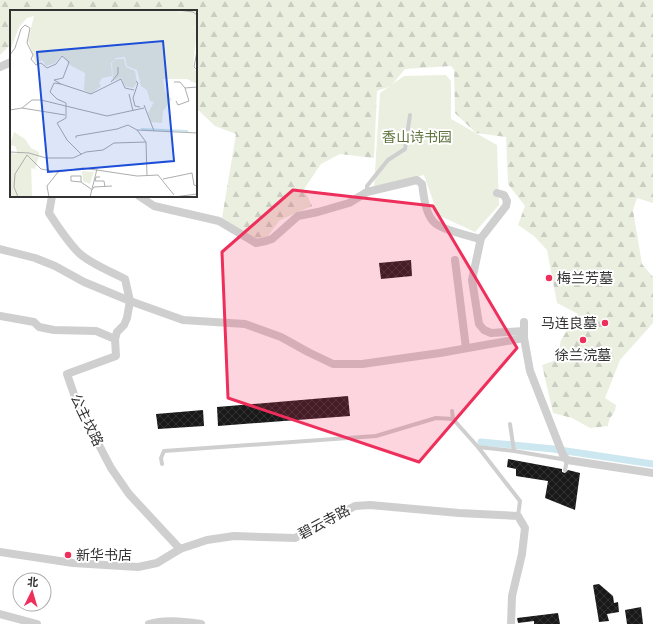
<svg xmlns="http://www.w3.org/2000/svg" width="653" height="624" viewBox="0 0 653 624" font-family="Signika,'Noto Sans SC',sans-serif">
  <defs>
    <pattern id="forest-firs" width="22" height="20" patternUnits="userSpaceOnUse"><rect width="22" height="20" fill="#ebefe0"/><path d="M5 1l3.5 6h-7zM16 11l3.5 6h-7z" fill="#cacdc1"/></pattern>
    <pattern id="building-cross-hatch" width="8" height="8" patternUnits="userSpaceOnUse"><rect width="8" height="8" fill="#191919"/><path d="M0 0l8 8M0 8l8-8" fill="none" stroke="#323232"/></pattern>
  </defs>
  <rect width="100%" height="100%" fill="#fff"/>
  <path fill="#ebefe0" d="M446 75 451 81V119L497 145 499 205 475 232 438 215 424 175 374 187 380 93 404 76Z"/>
  <path fill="url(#forest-firs)" d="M0 0H653V203L637 198 633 210 642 264 653 277V323L620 360 605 398 616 405C615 417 609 414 608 426L590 428 572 418 553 413 542 365 557 360 561 340 578 314 557 303 547 250 534 236 518 225 525 206 508 184 506 137 476 133 455 113 454 70 451 66 405 69 391 86 377 91 374 158 340 154 321 164 304 189 312 206 280 220 265 240 256 241 222 218 236 134 215 126 196 108V11H11V47H8L0 55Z"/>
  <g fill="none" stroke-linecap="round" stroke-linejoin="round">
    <path stroke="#cce7ef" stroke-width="7" d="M481 442 553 449 653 464"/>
  </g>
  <g fill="url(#building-cross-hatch)">
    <path d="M411 260 412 276 381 279 379 263Z"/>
    <path d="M348 396 350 416 218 426 217 407Z"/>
    <path d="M203 410 204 426 158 429 156 414Z"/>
    <path d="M508 459 562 469V472L565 473 568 470 580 473 575 510 545 498 548 481 516 476V469L507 467Z"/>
    <path d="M599 584 613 596 614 603 618 602 619 612 607 614 609 621 599 622 593 585Z"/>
    <path d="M641 607 643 624H627L625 610Z"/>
    <path d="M558 613 560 624H534V621L518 623 517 618Z"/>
  </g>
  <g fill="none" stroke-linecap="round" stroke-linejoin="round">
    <g stroke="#cfcfcf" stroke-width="4">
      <path d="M367 192V186L388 160 405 149 410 115"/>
      <path d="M452 411 453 419"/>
      <path d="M510 424 514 451"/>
      <path d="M478 447 520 501 518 516"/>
      <path d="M162 464 161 458 164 451 376 436 436 418 453 419 478 447 514 451 567 460 565 470"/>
    </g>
    <g stroke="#cfcfcf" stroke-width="8">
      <path d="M0 67 11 62"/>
      <path d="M497 193 504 195 507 201 506 206 481 238 472 280 479 324 484 330 491 333 524 331"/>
      <path d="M52 196 49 213C58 227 67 241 79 253 91 264 110 271 125 279L130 301 127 318 124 325 117 332 115 339 116 356 67 374 77 403 111 468 129 494 180 549"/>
      <path d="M139 196 154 206 219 221 256 243 266 241 272 239 298 216 318 212 349 203 367 192 417 180 422 184C424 197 425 215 436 224 442 229 472 237 480 239"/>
      <path d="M0 249 35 258 55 266 84 282 130 301 183 320 245 324 281 337 308 352 333 364H362L440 353 524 338"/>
      <path d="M455 260 466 348"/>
      <path d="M0 316 34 322 39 327 54 330 96 331 115 339"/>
      <path d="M524 322V338L530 371 559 445 563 455 567 460 653 473"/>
      <path d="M0 552 73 563 138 567 157 563 180 549 207 540 234 536 295 538 355 506 370 505 459 513 518 516 525 528 522 554 512 596 511 624"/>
      <path d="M0 614 37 624"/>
      <path d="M149 624C166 619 185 622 201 624"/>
    </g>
  </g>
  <path fill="#ee2f5b" fill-opacity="0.2" stroke="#ee2f5b" stroke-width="3" stroke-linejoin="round" d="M293 190 433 206 517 348 419 462 228 398 222 252Z"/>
  <g fill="#ee2f5b" stroke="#fff" stroke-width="1.5">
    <circle cx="549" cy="278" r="4"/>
    <circle cx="605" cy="323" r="4"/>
    <circle cx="583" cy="340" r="4"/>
    <circle cx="68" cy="555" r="4"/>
  </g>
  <g text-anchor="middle" stroke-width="4" stroke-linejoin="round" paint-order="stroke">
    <g font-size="14" fill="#5d713c" stroke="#fff">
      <text x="417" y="142">香山诗书园</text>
    </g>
    <g font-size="14" fill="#323232" stroke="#fff" text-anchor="start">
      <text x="557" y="283">梅兰芳墓</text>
      <text x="597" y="328" text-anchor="end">马连良墓</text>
      <text x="583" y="360" text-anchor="middle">徐兰浣墓</text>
      <text x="76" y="560">新华书店</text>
    </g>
    <g font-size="14" fill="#323232" stroke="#fff">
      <text transform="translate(87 420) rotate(64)" y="5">公主坟路</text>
      <text transform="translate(324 522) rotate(-28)" y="5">碧云寺路</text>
    </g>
  </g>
  <g transform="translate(10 10)">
    <rect width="187" height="187" fill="#fff"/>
    <path d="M166 0H187V19L178 14 171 3ZM106 49H114L116 57 125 61 127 73 123 78 115 76 112 68 103 71 102 53ZM4 122 15 129 21 138 29 142V146L25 159 21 158 20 174 0 187 7 141 5 136 0 135Z" fill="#ebefe0"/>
    <path d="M0 0H166L176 7 178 14 187 19 183 57 187 62V74L177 69H153L155 82 162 89 153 101 152 113 141 112 138 103 144 92 140 91 137 80 131 76 127 60 117 56 115 47 106 48 101 53 102 66 92 68 89 73 91 76 81 84 74 80 75 63 60 55 52 45 45 53 36 56 32 50 26 54 18 30 24 6 17 8 9 17 0 41ZM0 143 16 145 21 151 22 186 0 187Z" fill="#ebefe0"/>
    <path d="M72 161 84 162 80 174 73 171Z" fill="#ebefe0"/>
    <path fill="none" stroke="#cce7ef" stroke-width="2" d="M131 119 178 121"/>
    <path fill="none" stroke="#adadad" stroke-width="1" d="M169 0 183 2 187 5M187 41 184 57 187 60M0 45 5 38 11 19 15 15 20 18 17 33 23 45 21 49 26 55 31 53 37 58 46 54 52 46 59 52 53 68 44 70 51 74 44 73 40 82 47 89 56 93V108L47 113 57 130 71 144M126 71 128 73 123 88 125 96 130 97M101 72 108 64V57M164 72H170L175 78 187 77M51 74 81 84 111 69 115 78 124 80M119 84 123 101M166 91 168 95 179 91 175 78M134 95 144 121M12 98 55 105M0 100 12 98 22 90H31L97 106 134 98M127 120 136 132M66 128V126L107 119 118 115 127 120 187 123M0 142 19 143 36 148H63L76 142 93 140 104 133 136 132 137 166M90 167H86L85 171H94L95 177M153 169 182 163 184 175 187 176M71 172 61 171V166H71V172L81 179M81 181 84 177 102 176M8 187 4 177 5 164 17 145 31 159 48 162 73 158 127 166 148 165 164 185M39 187 37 176 48 162M80 187 87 159M164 187 187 184"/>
    <path fill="#1d4ed8" fill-opacity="0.15" stroke="#1d4ed8" stroke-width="2" d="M153 31 164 151 38 162 27 42Z"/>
    <rect width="187" height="187" fill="none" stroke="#323232" stroke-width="2"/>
  </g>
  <g transform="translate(32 592) rotate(5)"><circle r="19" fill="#ffffff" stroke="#adadad"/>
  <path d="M0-3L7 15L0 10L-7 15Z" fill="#ee2f5b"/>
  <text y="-6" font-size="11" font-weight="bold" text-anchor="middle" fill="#323232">北</text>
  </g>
</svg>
